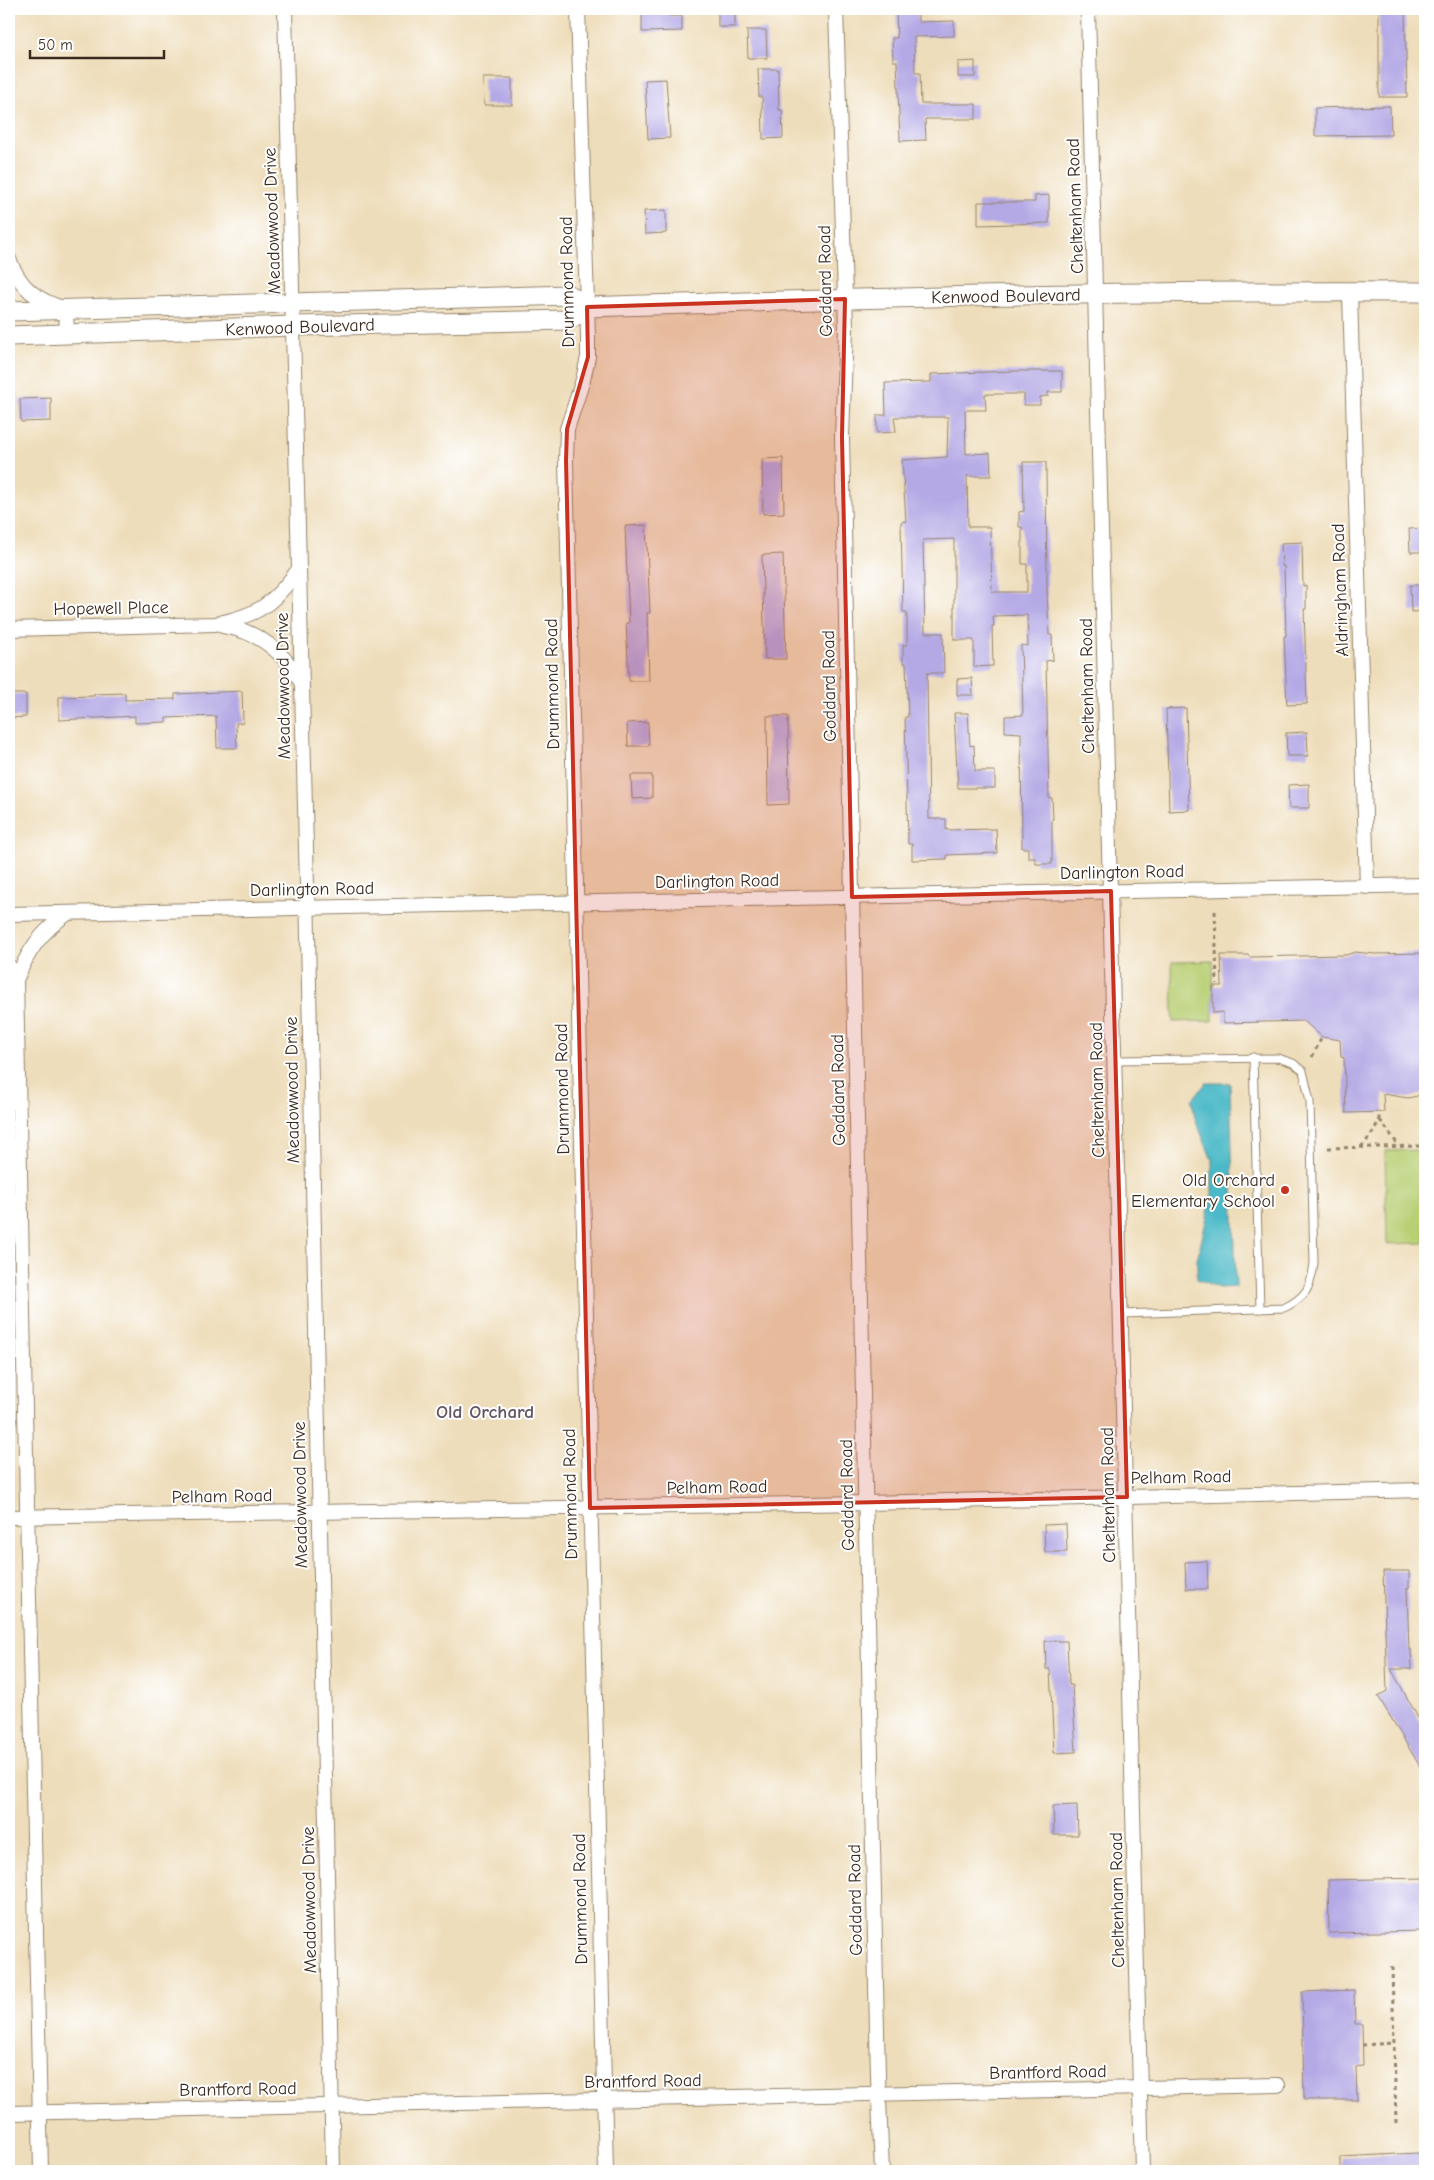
<svg xmlns="http://www.w3.org/2000/svg" width="1434" height="2180" viewBox="0 0 1434 2180" font-family="'Comic Neue',sans-serif">
  <rect width="100%" height="100%" fill="#fff"/>
  <filter id="ink" filterUnits="userSpaceOnUse"><feTurbulence type="fractalNoise" baseFrequency=".02" numOctaves="2"/><feDisplacementMap in="SourceGraphic" scale="10" xChannelSelector="R" yChannelSelector="G"/><feConvolveMatrix kernelMatrix="1 2 1 2 8 2 1 2 1" color-interpolation-filters="sRGB"/></filter>
  <filter id="wash" filterUnits="userSpaceOnUse"><feTurbulence type="fractalNoise" baseFrequency=".0096" numOctaves="4" result="noise"/><feDisplacementMap in="SourceGraphic" scale="20" xChannelSelector="R" yChannelSelector="G"/><feGaussianBlur stdDeviation="1.12" result="paint"/><feColorMatrix in="noise" values="0 0 0 0 0 0 0 0 0 0 0 0 0 0 0 0 0 1.4 0 .05"/><feComposite in="paint" operator="in"/></filter>
  <g filter="url(#wash)">
    <rect width="100%" height="100%" fill="#eeddba"/>
    <g fill="#b8cf73" stroke="#7a7c48">
      <path d="M1213 961V1021L1173 1022 1172 962Z"/>
      <path d="M1425 1150V1243L1387 1244 1385 1151Z"/>
    </g>
    <path fill="#4cb9c7" stroke="#447272" d="M1206 1083H1230L1236 1287 1220 1288 1197 1279V1260L1212 1196V1160L1195 1118 1192 1100Z"/>
    <g id="blocks">
      <g fill="#b4a9e5">
        <path d="M642 9 669 10V16H682V31L642 32Z"/>
        <path d="M896 9H918V22L954 21V36L914 37 915 73H920L921 104H976V119H925L926 140 900 141 897 61H893L892 38H897Z"/>
        <path d="M1379 9H1405L1407 97H1379Z"/>
        <rect x="718" y="12" width="17" height="15"/>
        <path d="M747 30H766L767 58H748Z"/>
        <path d="M975 61V77H958V62Z"/>
        <path d="M758 69H778L779 110H782L783 138 763 139 762 97H759Z"/>
        <path d="M483 78H512V105H484Z"/>
        <path d="M666 79 670 138 648 139 645 80Z"/>
        <path d="M1390 106 1391 135 1315 136V108Z"/>
        <path d="M1049 195V223L978 225V202H1035V196Z"/>
        <path d="M666 210V233L645 234 644 211Z"/>
        <path d="M1013 371H1062V392H1048V396L1040 397V405H1024V394H985L986 410H965L966 454 990 453 991 476H967L968 527H990L992 592H1027V564H1022V527H1019V512L1024 511 1023 462H1046L1047 591 1049 635H1052L1053 660 1046 661 1049 798H1052L1053 819H1052V864H1036L1035 858H1028V848H1022L1021 733 1005 732V716L1023 715 1021 645 1028 646 1027 615 993 616 994 626H992L993 666 974 667V640H954V539L923 540 925 633H943L944 673H927L929 819H946V830L996 829 997 853 947 855V859L912 860V844H908L905 717H908L906 663H903V645H907V612H903L901 522 906 521 902 460 947 457 948 417H894L896 432 877 433V415H886L885 383 931 382V374Z"/>
        <path d="M51 398V421L21 422 20 399Z"/>
        <path d="M783 458 784 513 763 514 762 459Z"/>
        <path d="M646 525 650 613H647L649 681H629L626 623H629L625 526Z"/>
        <path d="M1425 528V552H1410L1409 529Z"/>
        <path d="M1302 542 1303 586 1306 585V609H1304L1307 704 1287 705 1284 636H1286L1284 566H1282L1281 543Z"/>
        <path d="M783 554 786 659H765L762 555Z"/>
        <path d="M1410 585H1425V611L1411 612Z"/>
        <path d="M972 678 973 695H957V679Z"/>
        <path d="M242 691 243 723H236L237 748H217L216 716 166 718V722L135 723V716L59 720V697L94 696V694L125 693V700L175 699V694Z"/>
        <path d="M9 694H26V717L9 718Z"/>
        <path d="M1186 708 1189 810 1169 811 1166 709Z"/>
        <path d="M954 713H968L970 746 974 745 975 771H995V788H958Z"/>
        <path d="M767 716H788L789 804 768 805Z"/>
        <path d="M648 722 649 746H628L627 723Z"/>
        <path d="M1307 732 1308 756H1287L1286 733Z"/>
        <path d="M631 775H652V798L632 799Z"/>
        <path d="M1309 784V808H1289L1288 785Z"/>
        <path d="M1355 952 1375 954 1425 953V1091L1417 1096 1408 1098 1383 1094 1384 1112 1346 1113 1344 1058 1341 1057 1340 1040 1322 1037 1304 1021 1223 1023V1012L1213 1013V986H1222L1221 955H1248L1249 957 1346 955Z"/>
        <path d="M1066 1524 1067 1552H1045L1044 1525Z"/>
        <path d="M1207 1561 1208 1589H1186L1185 1562Z"/>
        <path d="M1383 1571H1409V1588H1407L1409 1650H1411L1412 1669H1391L1425 1730V1775L1378 1696 1387 1691Z"/>
        <path d="M1045 1641H1067L1069 1685H1072L1076 1752 1054 1753 1050 1669H1046Z"/>
        <path d="M1077 1805 1078 1835H1054L1053 1806Z"/>
        <path d="M1425 1878V1931L1329 1933 1328 1880Z"/>
        <path d="M1354 1990 1355 2024H1362L1363 2066 1356 2067 1357 2100H1304L1302 1992Z"/>
        <path d="M1417 2153 1425 2154V2171H1341V2157Z"/>
      </g>
    </g>
  </g>
  <g filter="url(#ink)">
    <use href="#blocks" fill-opacity="0" stroke="#94846c" stroke-width="1"/>
    <g fill="none" stroke-linecap="round" stroke-linejoin="round">
      <g stroke="#94846c" stroke-width="9">
        <g id="lane">
          <path d="M1253 1057 1260 1309"/>
          <path d="M1115 1060 1278 1058 1293 1063 1303 1071 1310 1101 1314 1263C1311 1288 1306 1297 1284 1308L1122 1314"/>
        </g>
      </g>
      <g stroke="#94846c" stroke-width="16">
        <g id="street">
          <path d="M285 9 307 887 333 2171"/>
          <path d="M578 9 588 336V357L583 380 567 429 566 460 606 2171"/>
          <path d="M836 9 846 328 842 437 878 2076 882 2171"/>
          <path d="M1088 9 1142 2171"/>
          <path d="M9 259C20 288 37 301 66 309L67 335"/>
          <path d="M1350 293 1367 887"/>
          <path d="M223 626C258 631 283 651 301 682"/>
          <path d="M9 629 215 624C259 615 272 605 299 569"/>
          <path d="M9 914 1425 885"/>
          <path d="M9 966 16 980 41 2171"/>
          <path d="M16 980C29 949 41 932 68 913"/>
          <path d="M9 1517 866 1503 1425 1490"/>
          <path d="M9 2113 1278 2085"/>
        </g>
      </g>
      <g stroke="#94846c" stroke-width="21">
        <g id="secondary">
          <path d="M9 311 569 295 587 307"/>
          <path d="M9 336 294 326 569 320 587 307C866 298 1146 290 1425 292"/>
        </g>
      </g>
      <g stroke="#94846c" stroke-width="3" stroke-dasharray="4 4" stroke-linecap="butt">
        <path d="M1215 911 1217 984"/>
        <path d="M1312 1057 1322 1037"/>
        <path d="M1380 1120 1399 1146"/>
        <path d="M1361 1147C1370 1137 1379 1126 1380 1112"/>
        <path d="M1328 1148 1421 1146"/>
        <path d="M1392 1967 1396 2123"/>
        <path d="M1362 2045 1393 2043"/>
      </g>
      <use href="#lane" stroke="#fff" stroke-width="7"/>
      <use href="#street" stroke="#fff" stroke-width="14"/>
      <use href="#secondary" stroke="#fff" stroke-width="19"/>
    </g>
  </g>
  <path fill="#c8321e" fill-opacity="0.2" stroke="#c8321e" stroke-width="4" stroke-linejoin="round" d="M845 299 842 437 852 897 1111 891 1127 1497 590 1508 566 460 567 429 588 357 587 307Z"/>
  <circle fill="#c8321e" stroke="#fff" stroke-width="2" cx="1285" cy="1190" r="5"/>
  <g text-anchor="middle" stroke-width="4" stroke-linejoin="round" paint-order="stroke">
    <g font-size="18" fill="#3b2a1e" stroke="#fff">
      <text transform="translate(1075 206) rotate(-92)" y="6">Cheltenham Road</text>
      <text transform="translate(272 221) rotate(-92)" y="6">Meadowwood Drive</text>
      <text transform="translate(825 281) rotate(-91)" y="6">Goddard Road</text>
      <text transform="translate(567 282) rotate(-91)" y="6">Drummond Road</text>
      <text transform="translate(1006 296) rotate(-1)" y="6">Kenwood Boulevard</text>
      <text transform="translate(300 327) rotate(-2)" y="6">Kenwood Boulevard</text>
      <text transform="translate(1340 590) rotate(-92)" y="6">Aldringham Road</text>
      <text transform="translate(111 608) rotate(-1)" y="6">Hopewell Place</text>
      <text transform="translate(552 684) rotate(-91)" y="6">Drummond Road</text>
      <text transform="translate(283 686) rotate(-91)" y="6">Meadowwood Drive</text>
      <text transform="translate(829 686) rotate(-91)" y="6">Goddard Road</text>
      <text transform="translate(1087 686) rotate(-91)" y="6">Cheltenham Road</text>
      <text transform="translate(1122 872) rotate(-1)" y="6">Darlington Road</text>
      <text transform="translate(717 881) rotate(-1)" y="6">Darlington Road</text>
      <text transform="translate(312 889) rotate(-1)" y="6">Darlington Road</text>
      <text transform="translate(562 1089) rotate(-91)" y="6">Drummond Road</text>
      <text transform="translate(292 1090) rotate(-91)" y="6">Meadowwood Drive</text>
      <text transform="translate(838 1090) rotate(-91)" y="6">Goddard Road</text>
      <text transform="translate(1097 1090) rotate(-91)" y="6">Cheltenham Road</text>
      <text transform="translate(1181 1477) rotate(-1)" y="6">Pelham Road</text>
      <text transform="translate(717 1487) rotate(-1)" y="6">Pelham Road</text>
      <text transform="translate(570 1494) rotate(-91)" y="6">Drummond Road</text>
      <text transform="translate(300 1495) rotate(-91)" y="6">Meadowwood Drive</text>
      <text transform="translate(847 1495) rotate(-91)" y="6">Goddard Road</text>
      <text transform="translate(1108 1495) rotate(-91)" y="6">Cheltenham Road</text>
      <text transform="translate(222 1496) rotate(-1)" y="6">Pelham Road</text>
      <text transform="translate(580 1899) rotate(-91)" y="6">Drummond Road</text>
      <text transform="translate(309 1900) rotate(-91)" y="6">Meadowwood Drive</text>
      <text transform="translate(855 1900) rotate(-91)" y="6">Goddard Road</text>
      <text transform="translate(1117 1900) rotate(-91)" y="6">Cheltenham Road</text>
      <text transform="translate(1048 2072) rotate(-1)" y="6">Brantford Road</text>
      <text transform="translate(643 2081) rotate(-1)" y="6">Brantford Road</text>
      <text transform="translate(238 2089) rotate(-1)" y="6">Brantford Road</text>
    </g>
    <g font-size="18" fill="#3b2a1e" stroke="#fff" text-anchor="end">
      <text x="1275" y="1186">Old Orchard<tspan x="1275" dy="21">Elementary School</tspan></text>
    </g>
    <g font-size="19" font-weight="bold" fill="#655664" stroke="#fff">
      <text x="485" y="1418">Old Orchard</text>
    </g>
  </g>
  <rect width="1434" height="2180" fill="none" stroke="#fff" stroke-width="30"/>
  <path d="M30 50v8h134v-8" fill="none" stroke="#3b2a1e" stroke-width="2.5"/>
  <text x="38" y="50" font-size="15" fill="#3b2a1e" stroke="#ffffff" stroke-width="4" paint-order="stroke">50 m</text>
</svg>
